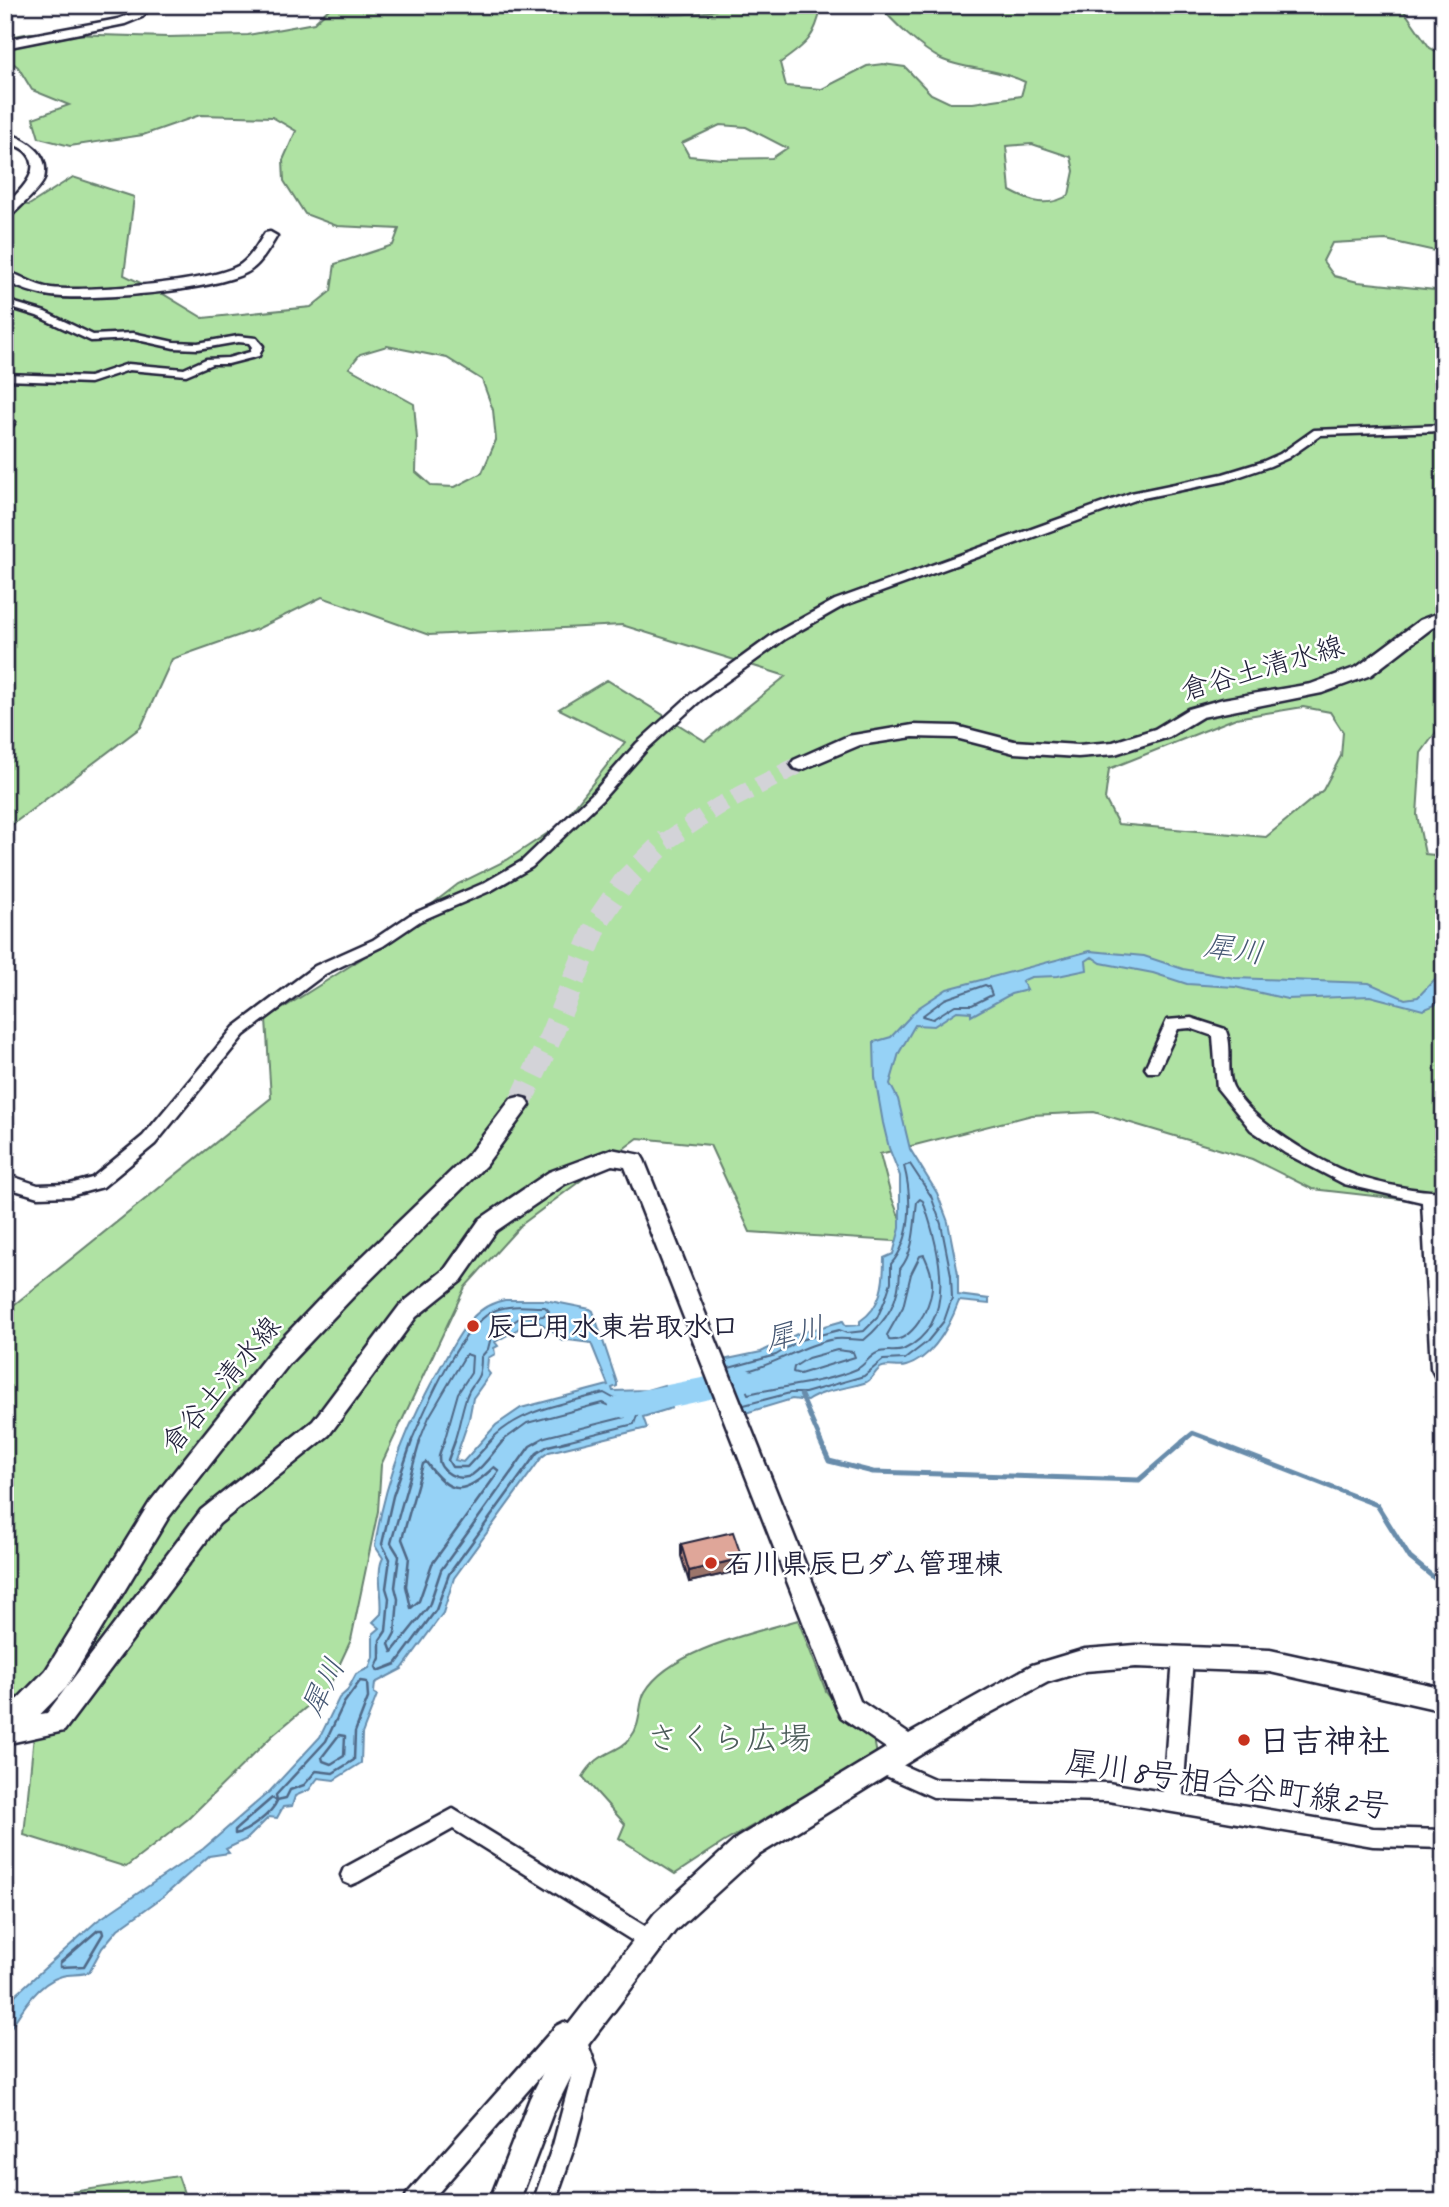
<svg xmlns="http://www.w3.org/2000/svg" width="1449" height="2207" viewBox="0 0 1449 2207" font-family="Caveat,'Klee One',sans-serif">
  <rect width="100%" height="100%" fill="#fff"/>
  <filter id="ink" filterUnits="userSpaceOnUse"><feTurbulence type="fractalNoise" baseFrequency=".0143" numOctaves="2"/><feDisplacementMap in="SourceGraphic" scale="14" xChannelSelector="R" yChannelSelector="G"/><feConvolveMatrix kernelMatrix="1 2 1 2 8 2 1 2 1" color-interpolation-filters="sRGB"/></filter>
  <g filter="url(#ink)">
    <g fill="#afe2a3" stroke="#68826f" stroke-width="2" fill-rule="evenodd">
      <path d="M333 5H617C650 17 682 17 716 10L718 5H822C815 38 807 44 780 63L786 86 822 89 867 66 883 64 905 67 931 94 950 103H973L1021 96 1025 82C997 68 964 70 941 59 921 49 893 22 879 5H1400L1430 48 1444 55V253L1386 240 1332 243 1323 261 1334 276 1358 282 1444 291V721L1421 753 1417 815 1425 854 1444 856V1204L1312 1189 1252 1159 1094 1112 1032 1115 880 1154 891 1196 909 1242 750 1232 710 1145 638 1138 521 1225 465 1287 381 1465 378 1511 351 1640 328 1689 273 1735 188 1819 126 1867 24 1835 34 1735 5 1705V1302L15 1304 271 1098 266 1019 361 959 458 884 507 860 560 825 625 742 559 709 607 680 705 741 786 676 622 625 429 635 322 597 257 629 172 659 141 727 5 830V731L9 722 5 714V203L29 205 73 177 134 197 124 275 163 294 203 318 311 307 331 291 335 264 393 245 399 229 337 226 305 214 284 181 283 160 296 131 272 117 200 115 143 135 70 146 39 138 33 118 69 105 32 90 18 67 5 57V42L10 37 30 33 168 37 248 35 314 23ZM720 125 746 127 787 148 772 158 722 159 689 156 682 143ZM1032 144 1071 157 1074 171 1069 195C1048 208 1030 202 1010 191L1006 146ZM387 346 447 358 482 380 493 410 496 440 482 473 455 487 432 486 416 472 417 439 414 404 349 368 360 354ZM1303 707 1330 712 1343 732 1341 756 1323 790 1266 837 1118 824 1105 799 1109 769 1236 718Z"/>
      <path d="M798 1620 826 1691 851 1724 874 1739 877 1755 724 1842 675 1874 619 1838 625 1824 583 1777C598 1750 619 1754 631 1737 642 1723 638 1704 645 1692 670 1650 753 1633 798 1620Z"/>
      <path d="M178 2176 187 2202H5Z"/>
    </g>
    <g fill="#96d2f6" stroke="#688cab" stroke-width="2" fill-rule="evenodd">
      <path d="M1090 951 1144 956 1183 969 1235 978 1369 983 1405 999 1418 997 1434 980 1444 975V996L1435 1005 1423 1010 1370 996 1287 999 1235 987 1187 984 1153 973 1101 963 1092 957 1086 961 1087 970 1058 976 1031 977 1022 981 1027 990 1011 994 971 1016V1012L957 1011 934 1026 915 1025 899 1053 890 1084 898 1099 910 1149 937 1193 948 1222 958 1274V1295L989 1299V1304L959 1301C950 1325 933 1358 906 1366 897 1369 886 1363 879 1369 873 1374 872 1381 864 1383 845 1389 823 1390 807 1401L792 1399 739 1415 718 1361 761 1352 797 1334 843 1321 846 1326 860 1325V1321C882 1307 884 1282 884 1258L893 1254 900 1228V1176L889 1148 883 1123 875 1077 874 1042 891 1037 918 1008 947 989Z"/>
      <path d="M505 1300H545L590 1309 593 1311 617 1383V1386L612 1388 613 1391 647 1390 664 1385 666 1391 656 1394 660 1404 670 1402 672 1408 643 1417 647 1428 549 1452 542 1457 454 1578 443 1613 402 1669 375 1683 374 1693 377 1695 362 1734 361 1763 334 1780 318 1778 309 1790 295 1796 292 1806 283 1807 277 1818 269 1817 247 1839 226 1849 229 1853 209 1856 164 1896 118 1929 102 1948 89 1972C80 1976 71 1973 62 1976 36 1983 18 2016 5 2037V2004L97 1921 203 1849 270 1791 320 1737 339 1698 347 1691 356 1674 369 1668 373 1657V1634L380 1628 373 1622 381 1614C384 1598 375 1572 383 1558L375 1546C385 1478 409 1420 444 1361 459 1335 473 1305 505 1300ZM538 1322 551 1329 562 1341 568 1340 591 1343 608 1385 521 1408 496 1425 463 1462 455 1460 469 1419 473 1398 490 1374 487 1370 488 1358 495 1354 494 1348 498 1346 495 1342 518 1329 523 1323Z"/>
    </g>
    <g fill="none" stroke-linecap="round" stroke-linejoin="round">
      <g stroke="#506886" stroke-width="2">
        <path d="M985 985 989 987 992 995 972 1005H955L933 1019 922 1016 945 999Z"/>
        <path d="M920 1199 923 1201C939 1247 960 1323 903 1350 895 1353 886 1349 877 1353 869 1356 865 1365 857 1369 825 1383 783 1386 748 1394L741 1376 743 1372C776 1365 803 1344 836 1339 845 1338 855 1340 864 1340 887 1321 900 1300 900 1269 915 1251 914 1224 917 1202Z"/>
        <path d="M924 1255C929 1266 933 1276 932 1288 930 1308 912 1343 889 1340L887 1335 903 1307 911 1274 920 1256Z"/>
        <path d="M837 1350 853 1352 855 1357 800 1374 793 1372 794 1367 808 1358Z"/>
        <path d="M729 1368 776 1355 800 1340 839 1330 847 1333 864 1331 877 1318 885 1300 891 1282V1264C913 1239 912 1196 904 1166L910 1164 931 1196 941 1224 951 1275 952 1298 944 1321 927 1342 905 1359 883 1360 864 1376 805 1393H790L744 1405"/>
        <path d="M411 1442C426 1408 460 1324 496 1310 510 1304 529 1307 545 1307L549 1311 543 1316 521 1317 491 1337 488 1349 481 1357C481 1386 472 1378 466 1398 461 1413 459 1428 454 1442"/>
        <path d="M419 1442 429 1417 466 1354 472 1356 471 1373 458 1393 444 1442"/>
        <path d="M489 1442C519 1409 563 1404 604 1393L613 1398 648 1397 651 1404 638 1412 634 1424 562 1442"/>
        <path d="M501 1442 527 1423 602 1403 612 1407H626L629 1411 625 1417 545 1437 536 1442"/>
      </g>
      <g stroke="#506886" stroke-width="2.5">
        <path d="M412 1441 393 1496 382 1544 390 1559 386 1588 389 1598 386 1631 380 1640V1658L376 1667 378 1671 396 1664 436 1610 449 1574 537 1453 548 1446 569 1441"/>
        <path d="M420 1441 391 1543 399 1556 395 1587 398 1599 395 1633 389 1644 392 1652 429 1606 441 1570 530 1446 539 1441"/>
        <path d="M445 1441C443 1445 439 1452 439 1457 438 1472 460 1483 472 1475 484 1467 494 1451 503 1441"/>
        <path d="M455 1441 448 1460 452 1467H467L491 1441"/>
        <path d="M426 1462C450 1496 464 1496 494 1467L499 1471 432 1564 419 1601 411 1608 406 1586 409 1557 402 1539 423 1464Z"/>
        <path d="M360 1681 367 1682 368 1698 355 1732 354 1760 333 1773 316 1771 304 1785 290 1790 286 1798 277 1800 276 1795 326 1741 344 1703Z"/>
        <path d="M339 1735 345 1736 344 1756 331 1764 323 1761 322 1757Z"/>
        <path d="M272 1798 277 1801C272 1813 248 1832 235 1834V1830Z"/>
        <path d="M98 1930H102L103 1934 84 1966 60 1967V1963Z"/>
      </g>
      <g stroke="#688cab" stroke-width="4.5">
        <path d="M801 1395 821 1442"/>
        <path d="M1182 1442 1193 1433 1217 1442"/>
      </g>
      <g stroke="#688cab" stroke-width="5">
        <path d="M820 1441 829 1461 873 1472 1139 1480 1184 1441"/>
        <path d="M1212 1441 1377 1505 1410 1558 1444 1586"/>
      </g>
      <g fill="#96d2f6" fill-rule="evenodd">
        <path d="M5 5H20L5 16Z"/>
        <path d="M746 1369 756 1372 761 1380 756 1388 746 1391 623 1418 613 1414 608 1406 613 1398 623 1394Z"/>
      </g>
      <path stroke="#d3d3d8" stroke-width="18" stroke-dasharray="18 9" stroke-linecap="butt" d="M665 842 719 806 801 764"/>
      <path stroke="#d3d3d8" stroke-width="23" stroke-dasharray="23 11" stroke-linecap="butt" d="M519 1105 546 1048 599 919 625 881 667 840"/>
      <g stroke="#22223b" stroke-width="5">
        <g id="minor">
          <path d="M5 300 45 312 93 335 133 333 174 342 198 343 238 336 256 338 263 346 259 356 228 364H212L186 375 129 370 90 383 5 380V374L89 377 128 364 184 369 206 359 228 358 250 352 252 347 249 343 238 342 198 349 174 348 133 339 91 341 37 316 5 306Z"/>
          <path d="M5 417 15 422 9 431 5 432Z"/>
          <path d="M1444 425V431L1321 435 1288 458 1270 466 1226 481 1138 499 843 606 785 639 701 700 647 749 602 800 532 867 492 890 420 921 383 946 325 974 244 1035 155 1144 103 1187 70 1196 38 1197 5 1187V1174L38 1185 70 1184 92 1178 143 1136 234 1027 315 966 373 940 410 915 482 884 522 861 592 794 637 743 691 694 775 633 835 600 1131 493 1223 474 1262 462 1280 454 1314 430Z"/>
          <path d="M1191 1018 1225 1029C1234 1046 1225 1071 1233 1087 1250 1121 1319 1162 1354 1175 1375 1183 1422 1193 1444 1191V1203H1439L1444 1288V1384L1438 1382 1431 1368 1422 1202 1344 1184 1285 1153 1251 1130 1217 1088 1213 1036 1190 1028 1178 1029 1158 1072H1148L1145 1068 1167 1020Z"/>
          <path d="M1183 1650 1190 1652 1193 1658 1183 1795 1373 1828 1444 1830V1848L1373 1846 1108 1801 933 1797 875 1771 872 1765 875 1759 882 1756 934 1779 1108 1783 1163 1792 1173 1658 1176 1652Z"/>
          <path d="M453 1809 658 1934 662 1941 658 1948 651 1951 644 1948 453 1829 358 1882 351 1885 344 1882 341 1875 344 1868Z"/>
          <path d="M564 2022 583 2031 596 2066 575 2145 555 2202H533L553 2145 574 2066 567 2046 430 2202H404L407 2194 556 2026Z"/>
        </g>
      </g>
      <g stroke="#22223b" stroke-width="5">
        <g id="tertiary">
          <path d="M140 5H153L142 17 125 24 5 48V40L118 19 134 13Z"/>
          <path d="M5 132C26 139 51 153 44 179 41 189 18 208 10 217L5 218V206C17 193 45 171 26 152 22 147 11 144 5 141Z"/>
          <path d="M270 232 277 236C269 249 260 266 246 273 210 291 91 301 51 296 35 294 19 288 5 281V271C21 275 34 286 51 288 87 292 207 283 238 266 250 259 258 244 265 233Z"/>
          <path d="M611 1149 641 1155 644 1160 860 1701 909 1734 1032 1665 1085 1649 1136 1645 1270 1650 1444 1688V1711L1270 1672 1136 1667 1085 1671 1048 1682 975 1721 757 1856 675 1931 585 2049 552 2115 519 2202H489L530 2098 565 2029 655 1913 737 1838 886 1748 841 1717 837 1709 625 1167 612 1165 565 1184 496 1231 461 1281 416 1317 329 1435 219 1524 64 1731 5 1744V1720L47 1713 201 1510 313 1421 400 1305 445 1269 480 1219 549 1172Z"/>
        </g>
      </g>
      <g stroke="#22223b" stroke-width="5">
        <g id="secondary">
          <path d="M1444 611V623L1432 628 1371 675 1322 693 1202 717 1169 737 1115 754 1078 757 1014 753 956 738 913 737 860 745 801 770 794 768 791 764 794 760 848 736 913 725 956 726 1014 741 1078 745 1113 742 1155 729 1188 709 1223 699 1311 684 1357 667 1420 620Z"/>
          <path d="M519 1097 527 1099 530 1105 485 1166 352 1298 289 1364 168 1518 66 1688 15 1740 5 1744V1712L46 1670 150 1502 271 1350 334 1284 469 1154 511 1099Z"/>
        </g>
      </g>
      <use href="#minor" fill="#fff" fill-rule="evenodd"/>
      <use href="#tertiary" fill="#fff" fill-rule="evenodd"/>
      <use href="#secondary" fill="#fff" fill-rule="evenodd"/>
    </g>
    <path fill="#c08f84" stroke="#22223b" stroke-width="2" d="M681 1544 742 1570 689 1582 681 1556Z"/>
    <path fill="#9c746b" stroke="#22223b" stroke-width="2" d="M742 1558V1570L689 1582V1571Z"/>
    <path fill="#dfa699" stroke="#22223b" stroke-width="2" d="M733 1532 742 1558 689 1571 681 1544Z"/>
  </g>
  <g fill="#c8321e" stroke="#fff" stroke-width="2.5">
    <circle cx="473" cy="1326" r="7"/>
    <circle cx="711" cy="1563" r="7"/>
    <circle cx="1244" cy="1740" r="7"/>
  </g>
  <g text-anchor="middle" stroke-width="5" stroke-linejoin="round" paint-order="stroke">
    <g font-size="28" fill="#22223b" stroke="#fff">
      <text transform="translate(1262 667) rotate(-16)" y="10">倉谷土清水線</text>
      <text transform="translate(220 1384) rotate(-50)" y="10">倉谷土清水線</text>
    </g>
    <g font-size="28" font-weight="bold" fill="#22223b" stroke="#fff" text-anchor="start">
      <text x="487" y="1336">辰巳用水東岩取水口</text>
      <text x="725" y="1573">石川県辰巳ダム管理棟</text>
    </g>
    <g font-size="30" font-style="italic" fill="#455773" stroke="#fff">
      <text transform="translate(1234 949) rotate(8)" y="10">犀川</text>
      <text transform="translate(795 1333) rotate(-13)" y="10">犀川</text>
      <text transform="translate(323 1687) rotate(-64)" y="10">犀川</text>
    </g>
    <g font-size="33" fill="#4c5c5a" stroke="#fff">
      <text x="729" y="1749">さくら広場</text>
    </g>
    <g font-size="33" font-weight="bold" fill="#22223b" stroke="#fff" text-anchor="start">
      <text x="1258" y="1752">日吉神社</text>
    </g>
    <g font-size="33" fill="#22223b" stroke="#fff">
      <text transform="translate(1228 1783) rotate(8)" y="12">犀川8号相合谷町線2号</text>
    </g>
  </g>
  <rect width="1449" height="2207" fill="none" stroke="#fff" stroke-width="28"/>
  <rect x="14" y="14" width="1421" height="2179" fill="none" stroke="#22223b" stroke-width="2.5" filter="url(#ink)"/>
</svg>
